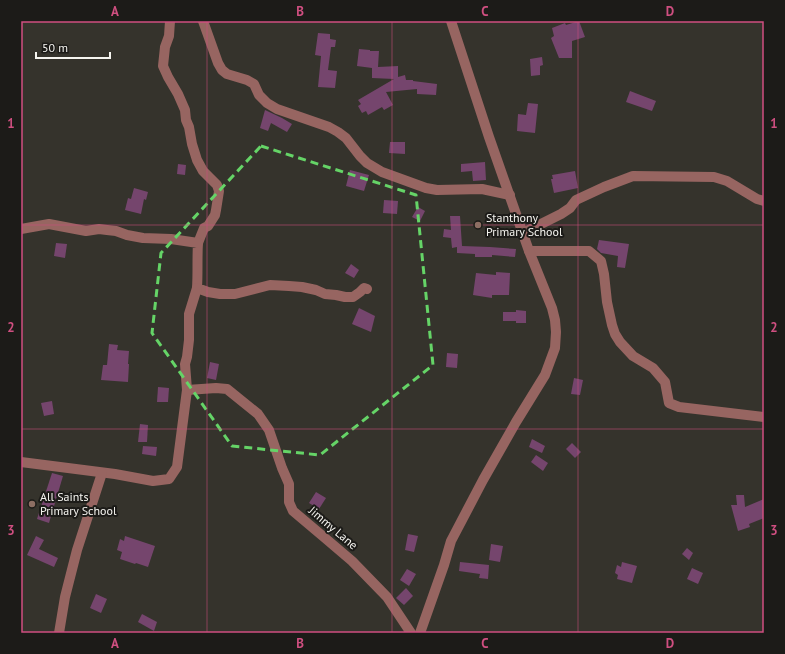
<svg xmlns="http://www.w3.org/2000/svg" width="785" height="654" viewBox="0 0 785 654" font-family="'PT Sans',sans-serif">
  <rect width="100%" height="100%" fill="#35332c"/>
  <g fill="#75456d">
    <path d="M579 21 585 37 572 41V58H559L551 38 554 36 552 28 565 23 566 25Z"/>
    <path d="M318 33 330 34V39L336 40 335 47H331L328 70 337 71 335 88 318 87 321 56 315 55Z"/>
    <path d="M359 49 370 50V51H379L378 67 398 66V77L405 75 406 80H413V81L437 84 436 95 417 94V89L386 92 393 105 384 110 382 107 368 115 366 111 362 113 358 106 361 104 358 100 394 79 372 78V68L357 66Z"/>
    <path d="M542 57 543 65 540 66V75L531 76 530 59Z"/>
    <path d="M630 91 656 101 652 111 626 102Z"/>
    <path d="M528 103 538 104 535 133 517 131 518 114 526 115Z"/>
    <path d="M265 110 282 118 292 124 287 132 271 123 268 131 260 128Z"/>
    <path d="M390 142H405V154L389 153Z"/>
    <path d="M485 162 486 180 473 181 472 171 461 172V164Z"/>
    <path d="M178 164 186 165 185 175 177 174Z"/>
    <path d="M350 170 369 175 364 191 346 186Z"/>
    <path d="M575 171 578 188 554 193 551 179H553L552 175Z"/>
    <path d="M134 188 148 192 146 200 144 199 141 214 125 210 128 198 131 199Z"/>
    <path d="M384 200 398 201 397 214 383 213Z"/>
    <path d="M418 207 425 211 420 221 412 217Z"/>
    <path d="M450 216H460L462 246 490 247 516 249 515 257 492 255V257H475V254L457 253V247L452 248 451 238 443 237 444 229 451 230Z"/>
    <path d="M599 240 629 244 625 268 617 267 618 256 601 253 597 249Z"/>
    <path d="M56 243 67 244 65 258 54 256Z"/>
    <path d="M351 264 359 270 354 278 345 273Z"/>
    <path d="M496 272 510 273 509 295H492V298L473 295 476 273 496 275Z"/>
    <path d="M359 308 375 316 371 332 352 324Z"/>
    <path d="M516 310 526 311V323H516V321H503V312H516Z"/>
    <path d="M109 344 118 345 117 350 129 351 128 364H129L128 382 101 380 103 365H107Z"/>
    <path d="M447 353 458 354 457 368 446 367Z"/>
    <path d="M210 362 219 364 216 380 207 378Z"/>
    <path d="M574 378 583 380 580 395 571 394Z"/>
    <path d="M158 387 169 388 168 402H157Z"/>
    <path d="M52 401 54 414 44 416 41 403Z"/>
    <path d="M140 424 148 425 147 442H138Z"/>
    <path d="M532 439 545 446 542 453 529 447Z"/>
    <path d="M572 443 581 452 575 458 566 449Z"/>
    <path d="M143 446 157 447 156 456 142 454Z"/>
    <path d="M536 455 548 463 543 471 531 462Z"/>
    <path d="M52 473 63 476 49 523 37 519Z"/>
    <path d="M316 492 326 498 319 509 309 503Z"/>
    <path d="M736 495H744L745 507 764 499V518L749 524 750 527 738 531 731 505H737Z"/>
    <path d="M408 534 418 536 414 552 405 550Z"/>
    <path d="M36 536 44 540 39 549 58 558 54 567 27 555Z"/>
    <path d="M125 536 155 546 148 567 136 563 135 564 120 559 122 552 117 550 120 539 124 541Z"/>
    <path d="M491 544 503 546 500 562 489 560Z"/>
    <path d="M687 548 693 553 689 560 682 554Z"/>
    <path d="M460 562 489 565 488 579 479 578 480 574 459 571Z"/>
    <path d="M622 562 637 566 632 583 617 579 618 575 615 573 617 565 621 567Z"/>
    <path d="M692 568 703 573 698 584 687 579Z"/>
    <path d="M407 569 416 574 409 586 400 580Z"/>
    <path d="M406 588 413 596 404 605 396 598Z"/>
    <path d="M96 594 107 599 101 613 90 608Z"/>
    <path d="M142 614 157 622 154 631 138 622Z"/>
  </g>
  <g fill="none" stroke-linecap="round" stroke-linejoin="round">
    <g stroke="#976561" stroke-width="10">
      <path d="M170 21 169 36 165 47 163 66 168 77 178 94 185 110 186 120 189 127 192 144 197 160 203 171 217 185 219 191 216 210 215 215 208 226 204 228 198 243"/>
      <path d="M203 21 218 63 222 70 227 74 247 80 254 84 259 95 267 103 277 109 329 127 338 132 346 138 360 156 367 163 382 172 426 188 437 190 482 189 510 195"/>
      <path d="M21 229 49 224 86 231 99 229 107 230 116 231 127 235 143 238 171 239 198 243C197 258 198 273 197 288L208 292 220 294H235L270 285 289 286 302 287 316 290 325 294 336 295 345 297H353L360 292 364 288 367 289"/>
      <path d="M523 233 561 214 570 208 576 200 604 187 633 176 714 177 727 181 757 199 764 201"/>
      <path d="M529 251H589L601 261 604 274 607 302 612 325 615 334 620 342 633 356 653 368 665 382 669 403 679 407 764 417"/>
      <path d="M187 390 216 388 227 389 258 414 269 430 282 468 289 484V502L293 511 325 538 352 561 387 597 411 633"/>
      <path d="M21 462 115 474 153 481 169 479 177 467 187 390 185 364 187 357 189 340V314L197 288"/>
      <path d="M59 633 65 597 77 550 102 473"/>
      <path d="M420 633 444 565 451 541 483 480 516 422 545 375 555 348 556 332 555 320 552 308 529 251 489 137 451 21"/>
    </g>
  </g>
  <path fill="none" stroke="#65d467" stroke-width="3" stroke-dasharray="8 5" stroke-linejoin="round" d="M261 146 416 195 433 365 320 455 232 446 152 333 161 253Z"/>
  <path fill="none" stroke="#cf4f80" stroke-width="1" stroke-opacity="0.55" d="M207 21V633M392 21V633M578 21V633M21 225H764M21 429H764"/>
  <g fill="#8d6e63" stroke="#1c1b18" stroke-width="1.5">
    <circle cx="478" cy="225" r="4"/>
    <circle cx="32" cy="504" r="4"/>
  </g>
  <g text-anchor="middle" stroke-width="4" stroke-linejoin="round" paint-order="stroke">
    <g font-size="12" fill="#f6f5f0" stroke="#1c1b18" text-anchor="start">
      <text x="486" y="222">Stanthony<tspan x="486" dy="14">Primary School</tspan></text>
      <text x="40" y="501">All Saints<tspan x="40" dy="14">Primary School</tspan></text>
    </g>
    <g font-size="12" fill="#f6f5f0" stroke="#1c1b18">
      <text transform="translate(333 528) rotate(40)" y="4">Jimmy Lane</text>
    </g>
  </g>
  <rect width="785" height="654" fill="none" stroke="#1c1b18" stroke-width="44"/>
  <path d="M36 52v6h74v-6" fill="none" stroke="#f6f5f0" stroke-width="2"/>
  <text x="42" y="52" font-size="12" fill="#f6f5f0" stroke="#1c1b18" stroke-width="3" paint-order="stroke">50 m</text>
  <rect x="22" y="22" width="741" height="610" fill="none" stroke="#cf4f80" stroke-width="1.5"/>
  <g font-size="13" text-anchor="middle" font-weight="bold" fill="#cf4f80">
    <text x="115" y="16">A</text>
    <text x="300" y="16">B</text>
    <text x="485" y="16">C</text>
    <text x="670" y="16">D</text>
    <text x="11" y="128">1</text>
    <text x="774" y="128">1</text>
    <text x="11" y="332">2</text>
    <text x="774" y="332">2</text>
    <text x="11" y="535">3</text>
    <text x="774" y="535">3</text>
    <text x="115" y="648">A</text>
    <text x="300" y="648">B</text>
    <text x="485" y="648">C</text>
    <text x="670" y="648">D</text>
  </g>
</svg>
